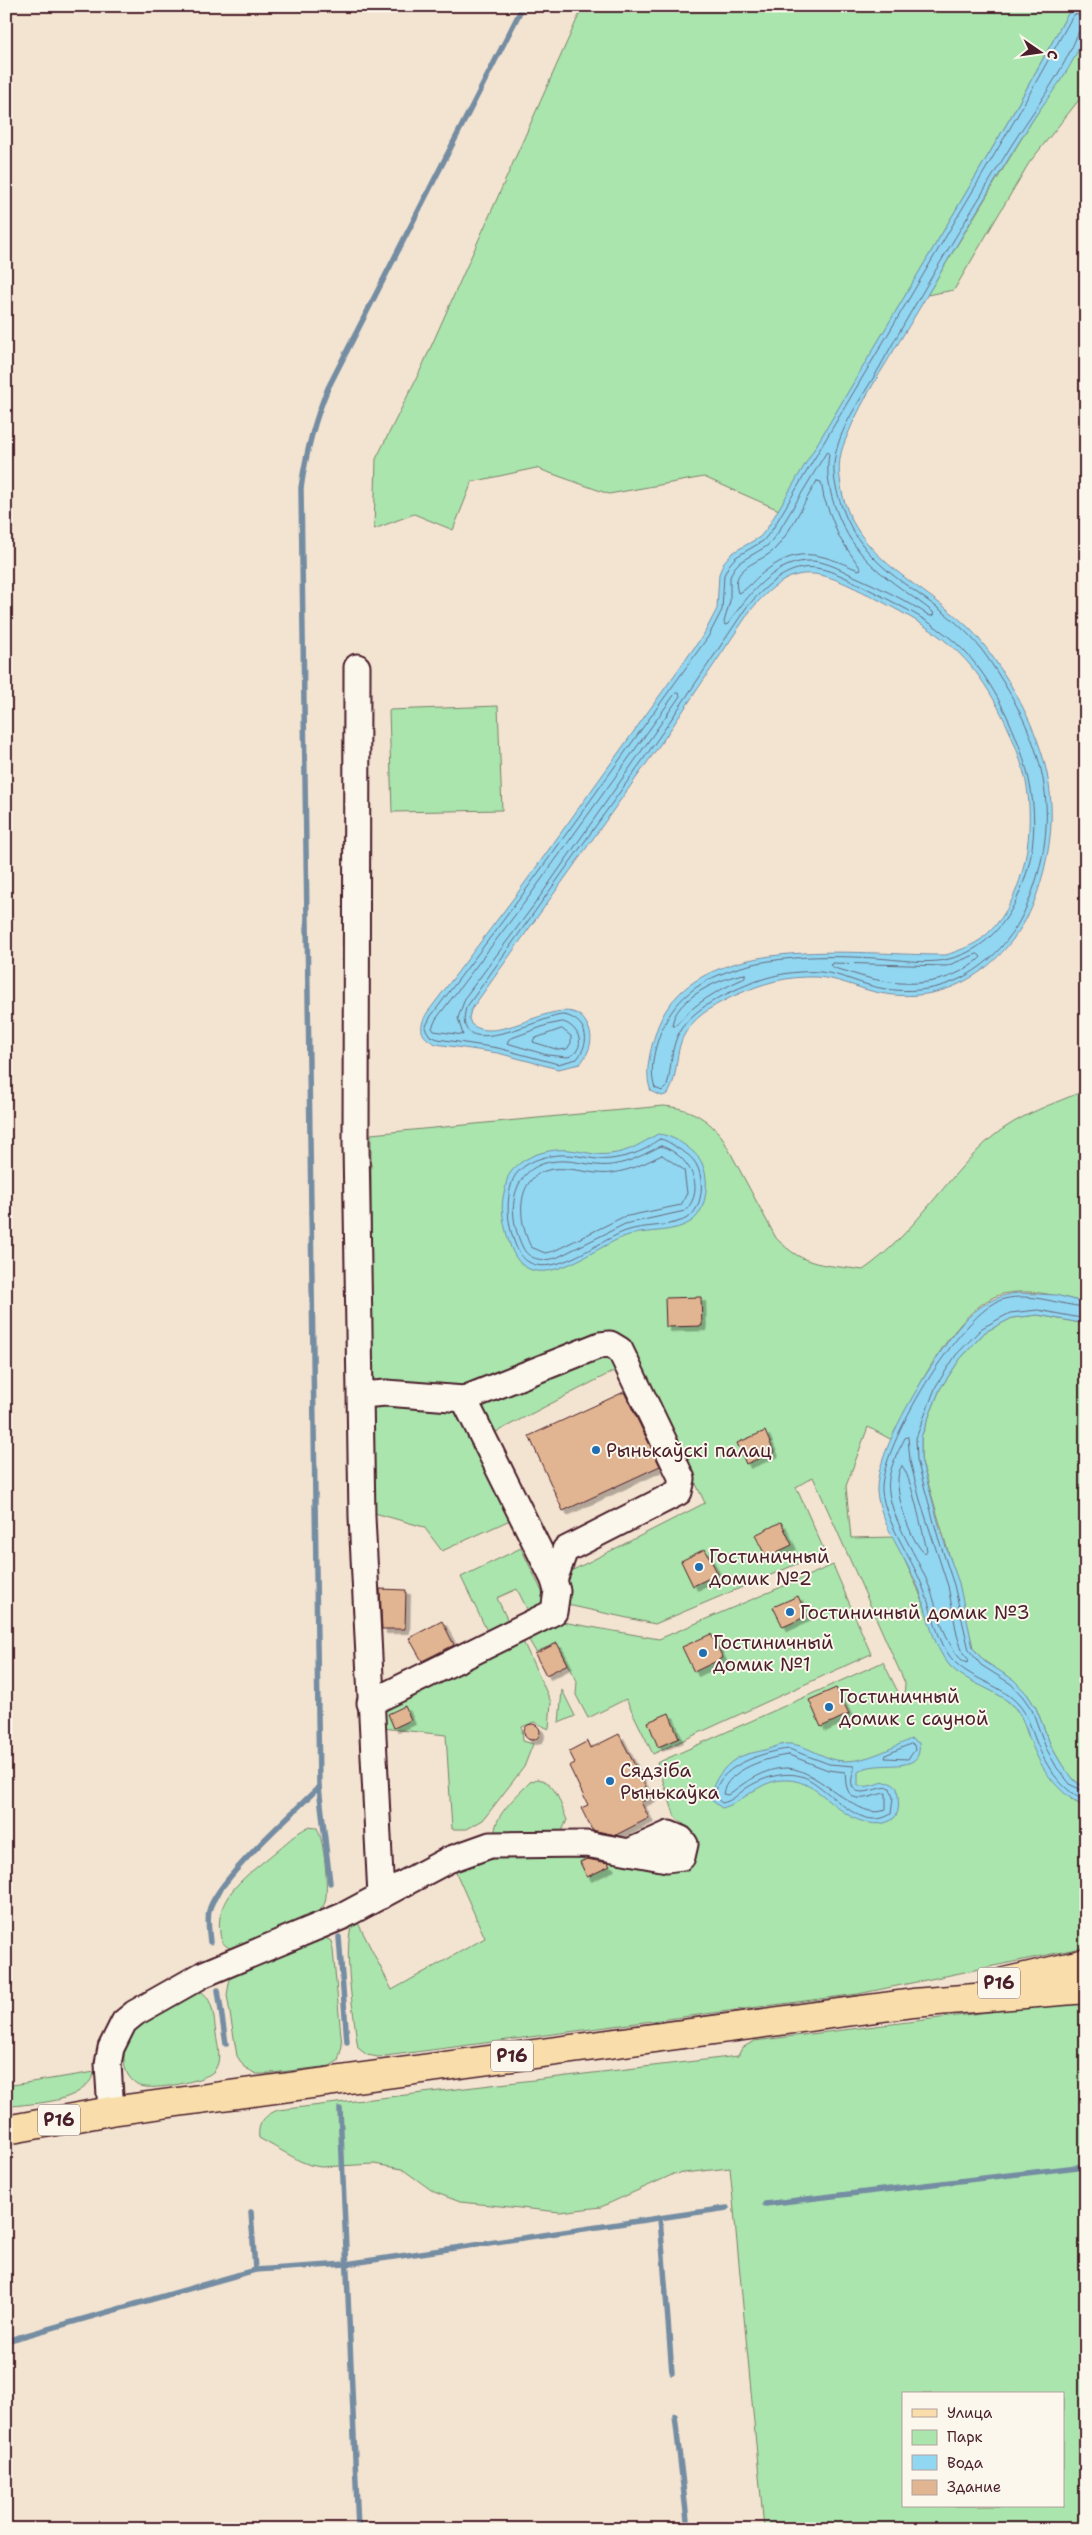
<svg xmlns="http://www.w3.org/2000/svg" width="1092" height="2535" viewBox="0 0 1092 2535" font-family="'Shantell Sans',sans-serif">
  <defs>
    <filter id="shadow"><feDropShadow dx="4.5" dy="4.5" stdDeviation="0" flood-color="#0004"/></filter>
  </defs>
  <rect width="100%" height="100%" fill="#f3e3d1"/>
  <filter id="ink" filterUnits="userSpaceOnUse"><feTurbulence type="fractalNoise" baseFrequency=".02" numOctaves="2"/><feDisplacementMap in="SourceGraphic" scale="10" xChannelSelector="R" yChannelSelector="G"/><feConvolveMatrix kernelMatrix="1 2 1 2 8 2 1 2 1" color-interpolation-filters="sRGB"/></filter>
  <g filter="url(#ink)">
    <g fill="#a9e5ac" stroke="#7a826c" fill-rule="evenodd">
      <path d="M583 6H1086V16L1070 11 1066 17 1012 115 779 510 704 477 609 494 536 468 472 482 453 530 414 514 374 529 376 459 421 369Z"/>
      <path d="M1086 25V91L1029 163 954 290 927 295 1032 121 1071 62Z"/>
      <path d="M498 706 502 810 392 812 389 710Z"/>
      <path d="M1086 1090V1303C1059 1296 1030 1288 1003 1294 956 1305 911 1400 892 1440L868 1427 846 1486 851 1538 894 1537 918 1589 942 1654 950 1666 1004 1698 1015 1708 1022 1718 1028 1735 1072 1800 1086 1808V1947L858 1994 378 2057 367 2055 358 2048 356 2035C353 2006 341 1940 355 1917L392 1990 485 1938 454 1868 483 1856 580 1848 584 1860 580 1862 587 1877 609 1866 603 1852 692 1837 689 1829 675 1817 657 1763 883 1662 904 1704 905 1683 813 1477 796 1487 825 1552 655 1624 563 1604 559 1585 569 1572 705 1503 637 1359 473 1444 510 1520 442 1551 424 1527 371 1512V1134L663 1106C689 1108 706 1117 722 1137L776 1238C805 1268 825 1264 863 1270 912 1237 946 1177 991 1138 1018 1115 1053 1104 1086 1090Z"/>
      <path d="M1038 1315 1086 1324V1788L1075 1781 1062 1765 1051 1746 1036 1708 1027 1694 984 1661 973 1648 952 1565 921 1459V1437L940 1389 960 1359 985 1332 1012 1318Z"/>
      <path d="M521 1548 548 1604 529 1613 517 1589 497 1598 509 1623 488 1633 461 1577Z"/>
      <path d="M833 1565 871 1654 653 1754 626 1699 588 1718 576 1695 577 1681 557 1643 536 1652 526 1635 557 1621 659 1639Z"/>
      <path d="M521 1637 551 1702 549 1729 534 1722 522 1727 523 1741 533 1744 524 1767 483 1820 467 1829H452L446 1735 382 1728 377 1705Z"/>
      <path d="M562 1690 575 1716 559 1723Z"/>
      <path d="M537 1779C556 1781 560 1804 567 1820L561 1833 499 1836 495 1832C495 1814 518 1795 530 1782Z"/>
      <path d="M308 1827 317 1828C324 1839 329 1889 325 1902 323 1908 318 1913 313 1917L233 1949C224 1946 221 1943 220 1933 214 1896 249 1874 274 1853 285 1844 296 1833 308 1827Z"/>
      <path d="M324 1937 331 1941 333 1950 342 2046 338 2061 330 2066 264 2074H256L244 2067 237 2056 227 1995 230 1978 235 1973Z"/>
      <path d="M194 1991 202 1992C214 2001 214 2020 216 2034 218 2046 222 2061 214 2071 206 2081 153 2091 141 2086 117 2076 121 2043 136 2027 152 2012 175 2002 194 1991Z"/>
      <path d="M1086 2000V2529H764L730 2168 674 2174 601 2207 560 2212 460 2202 434 2192 402 2169 374 2164 321 2167 310 2165 300 2161 259 2138C257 2123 265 2115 278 2110L738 2056 742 2048 754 2041ZM903 2394H1063V2506H903Z"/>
      <path d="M95 2072C82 2105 36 2102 6 2107V2086Z"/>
    </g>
    <g fill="#91d7f2" stroke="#758da2">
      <path d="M1075 9 1085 15C1087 54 1052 90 1032 121 993 183 956 246 919 309 894 352 863 395 845 441 840 453 838 466 840 478 847 556 919 580 969 628 985 644 997 663 1009 682 1045 744 1062 798 1044 870 1039 889 1033 909 1022 926 990 978 936 1006 875 992 855 987 837 978 816 977 787 976 763 983 736 995 718 1003 699 1013 687 1030 673 1050 680 1074 668 1094L662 1096 651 1091C644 1074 650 1052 655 1035 686 927 861 956 946 955 958 951 969 947 980 940 1023 908 1035 837 1027 787 1020 748 996 695 970 665 944 634 909 616 875 598 819 570 795 557 750 611L666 736 471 1010 469 1018 471 1024C503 1050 571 980 589 1029 594 1042 588 1054 580 1064L558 1069 498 1053 436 1044C420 1037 418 1028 427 1013L519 891 704 634 717 609 719 574 724 562 732 553 760 537 768 527 1012 115 1066 17 1070 11Z"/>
      <path d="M658 1134C672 1135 690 1147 699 1158 711 1175 708 1209 692 1221 675 1233 648 1230 629 1235 594 1245 529 1307 509 1242 504 1226 499 1206 505 1190 506 1184 507 1176 511 1172 523 1156 549 1148 569 1150 583 1151 595 1156 610 1154 630 1152 641 1143 658 1134Z"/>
      <path d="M1018 1293 1056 1295 1086 1303V1324L1038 1315 1012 1318 985 1332 960 1359 940 1389 921 1437V1459L942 1536 959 1583 973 1648 984 1661 1014 1680 1027 1694 1036 1708 1051 1746 1062 1765 1075 1781 1086 1788V1808C1057 1792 1042 1771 1030 1740 1026 1729 1023 1718 1016 1709 999 1689 967 1684 950 1666 932 1646 928 1613 919 1589 907 1560 880 1523 877 1492 875 1457 915 1391 934 1362 955 1330 977 1297 1018 1293Z"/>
      <path d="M911 1739 919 1743C924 1778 876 1757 858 1772V1785C873 1791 884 1774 897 1788 898 1797 901 1812 894 1818 882 1829 858 1822 847 1814 828 1802 812 1781 788 1780 761 1778 745 1802 722 1808L711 1800C710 1783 726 1762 742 1756 749 1753 758 1752 765 1750 773 1748 782 1743 791 1744 810 1746 825 1761 845 1761 868 1761 891 1748 911 1739Z"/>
    </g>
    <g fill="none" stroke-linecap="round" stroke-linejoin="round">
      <g stroke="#66697b" stroke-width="1">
        <path d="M1086 18 1075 14 1071 19 1016 118 772 530 763 541 736 557 729 565 724 575 722 610 708 637 523 894 431 1016 425 1028 430 1036 438 1039 498 1048 558 1064 577 1059C583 1051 588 1041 584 1031 582 1023 572 1016 564 1015 548 1013 450 1067 466 1008L662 733 746 608C760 592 779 572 802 568 826 564 855 583 876 593 904 608 933 622 956 643 977 662 992 686 1005 712 1033 771 1046 831 1019 894 1006 925 983 951 949 959 926 965 898 959 874 958 807 954 697 954 664 1025 656 1041 648 1070 655 1088L662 1091 667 1086C672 1067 670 1047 681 1029 693 1011 715 999 735 990 763 977 789 970 821 972 843 974 863 986 886 989 953 999 1007 960 1030 898 1060 819 1047 756 1005 685 993 666 982 647 965 631 920 587 865 572 842 507 837 493 833 479 834 464 837 430 862 398 878 370 920 294 966 220 1011 146 1035 108 1063 73 1079 31L1086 29"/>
        <path d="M827 452 829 454C826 472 829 490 835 507 855 563 889 578 933 612L934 615 930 616C907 601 881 588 856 577 843 571 828 562 813 561 775 559 747 596 728 624L725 625 724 622 730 601V577L734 568 740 562 767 546 777 534Z"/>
        <path d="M817 481 821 482 824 498 839 537 861 569 858 570C817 552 796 545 759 576 753 581 745 592 738 593 729 567 760 563 774 550 792 531 803 503 817 481Z"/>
        <path d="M676 693H679L680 696 534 905 466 996 458 1018 463 1035 434 1031 432 1028 436 1019 528 898Z"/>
        <path d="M978 954 981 957 977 961C940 990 894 987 851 973 845 970 835 970 830 965L833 963 946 966Z"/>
        <path d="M745 974V978C718 990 694 1003 675 1026H672C674 999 721 977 745 974Z"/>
        <path d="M563 1022C579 1026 588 1049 568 1057L547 1055 507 1043 509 1039 547 1025Z"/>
        <path d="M562 1029 571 1036V1043L567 1049 559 1050 533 1042 534 1039Z"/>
        <path d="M660 1139C666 1140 668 1142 673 1145 681 1151 688 1153 694 1161 705 1175 704 1206 689 1217 672 1228 645 1224 626 1231 594 1242 532 1297 514 1241 507 1221 506 1202 512 1182 519 1162 547 1154 566 1155 582 1155 595 1161 611 1159 624 1157 636 1154 647 1148 652 1145 655 1141 660 1139Z"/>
        <path d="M661 1146C688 1154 708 1188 685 1211L625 1224 556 1258C544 1261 530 1261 523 1248 503 1207 513 1158 567 1161 582 1162 596 1167 612 1165 632 1162 644 1154 661 1146Z"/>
        <path d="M662 1155 684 1170 687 1193 681 1205 623 1217 554 1251 545 1253 531 1247C514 1213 517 1164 567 1169 583 1170 596 1175 612 1173 632 1170 645 1163 662 1155Z"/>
        <path d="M1086 1307C1058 1305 1032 1292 1004 1299 961 1310 879 1449 882 1491 885 1521 911 1557 922 1585 931 1607 935 1632 947 1652 963 1679 1000 1682 1019 1705 1027 1714 1030 1725 1034 1736 1045 1765 1058 1787 1086 1802"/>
        <path d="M1086 1319 1038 1310 1010 1313 982 1328 956 1355 936 1386 916 1438 917 1460 938 1537 954 1585 969 1650 981 1665 1011 1684 1023 1697 1032 1710 1046 1748 1057 1768 1071 1785 1086 1792"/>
        <path d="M908 1437 910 1461 920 1500 948 1586 957 1635 963 1653 969 1660 967 1663C947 1655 937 1606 929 1586 918 1557 893 1523 889 1492 886 1473 897 1454 905 1438Z"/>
        <path d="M902 1466C910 1472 923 1535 927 1550L925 1553C912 1546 888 1481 902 1466Z"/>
        <path d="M911 1744 914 1745 915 1750 908 1759 885 1758 886 1755Z"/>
        <path d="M789 1749 829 1764 854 1766C855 1772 850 1778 852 1785 858 1801 880 1784 890 1788L893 1798 891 1814C859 1834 830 1788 804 1777 785 1770 761 1778 745 1789 737 1795 732 1801 722 1803L716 1798C712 1767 766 1751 789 1749Z"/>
        <path d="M789 1755 828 1770 845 1772C846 1777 845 1783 847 1788 853 1807 874 1794 886 1793V1809C861 1825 820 1769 787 1768 764 1768 745 1782 728 1795L723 1794C726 1770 768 1757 789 1755Z"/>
      </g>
      <g stroke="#758da2" stroke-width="5.5">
        <path d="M330 1883 319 1787 301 488C306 453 314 421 328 388L523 6"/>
        <path d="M339 1937 347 2042"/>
        <path d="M210 1942C209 1932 207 1921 209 1911 216 1881 294 1812 319 1787"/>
        <path d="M218 1990 226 2044"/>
        <path d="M340 2109 358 2529"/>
        <path d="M765 2204 1086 2166"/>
        <path d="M251 2212 255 2270"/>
        <path d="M660 2218 672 2373"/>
        <path d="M6 2341 255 2270 346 2264 727 2208"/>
        <path d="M675 2416 688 2529"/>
      </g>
    </g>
    <g fill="#e1b591" stroke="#4a1f2b" filter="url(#shadow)">
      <path d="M701 1297 702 1326 666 1327 665 1298Z"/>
      <path d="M624 1392 660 1466 563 1511 529 1436Z"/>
      <path d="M765 1431 774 1452 746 1464 737 1443Z"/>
      <path d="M781 1522 792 1545 766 1557 755 1535Z"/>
      <path d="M705 1549 718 1574 693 1586 681 1561Z"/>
      <path d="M380 1589 406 1590 405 1629H382Z"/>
      <path d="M798 1596 807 1616 783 1627 773 1607Z"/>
      <path d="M442 1621 454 1645 422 1661 409 1638Z"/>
      <path d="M711 1634 723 1658 694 1672 682 1647Z"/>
      <path d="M557 1643 568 1664 546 1675 535 1654Z"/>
      <path d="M836 1688 849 1714 821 1727 809 1700Z"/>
      <path d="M405 1706 411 1720 394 1728 388 1714Z"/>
      <path d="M669 1713 679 1738 658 1747 648 1722Z"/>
      <circle cx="532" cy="1732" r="8"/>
      <path d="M619 1734 651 1797 641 1802 649 1818 616 1835 592 1830 581 1808 588 1805 569 1766 575 1763 569 1751 588 1741 591 1748Z"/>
      <path d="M587 1859 608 1863 610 1866 587 1877 580 1862Z"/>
    </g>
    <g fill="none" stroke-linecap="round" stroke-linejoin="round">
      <g stroke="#4a1f2b" stroke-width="29">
        <g id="minor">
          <path d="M357 667 356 1145 362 1517 381 1896"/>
          <path d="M361 1395 386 1393 464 1399 600 1345 610 1344 620 1350 682 1479 679 1492 565 1550 554 1580 557 1591 554 1612 370 1703"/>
          <path d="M464 1399 554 1580"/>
          <path d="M111 2111 108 2064 111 2048 124 2022 135 2013 204 1974 343 1916 448 1860 490 1845 586 1844 667 1859 682 1857 685 1844 681 1839 669 1834 631 1851"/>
        </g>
      </g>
      <g stroke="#4a1f2b" stroke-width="31">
        <g id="major">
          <path d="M1004 1982 1086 1963"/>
          <path d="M6 2130 111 2111 913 2003 1086 1989"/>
        </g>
      </g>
      <use href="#minor" stroke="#fbf7ec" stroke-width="25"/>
      <use href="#major" stroke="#f9deab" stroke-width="28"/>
    </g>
  </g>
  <g fill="#1f6fb2" stroke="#fbf7ec" stroke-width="2">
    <circle cx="596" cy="1450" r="5"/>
    <circle cx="699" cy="1567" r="5"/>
    <circle cx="790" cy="1612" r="5"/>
    <circle cx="703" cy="1653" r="5"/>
    <circle cx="829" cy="1707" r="5"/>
    <circle cx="610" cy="1781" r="5"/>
  </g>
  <g text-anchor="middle" stroke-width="4" stroke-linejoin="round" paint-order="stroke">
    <g fill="#fbf7ec" stroke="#7f6065" stroke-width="1">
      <rect x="978" y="1967.5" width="42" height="31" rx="4"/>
      <rect x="491" y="2040.5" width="42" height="31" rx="4"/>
      <rect x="38" y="2104.5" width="42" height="31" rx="4"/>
    </g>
    <g font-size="18" font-weight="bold" fill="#4a1f2b">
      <text x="999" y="1989">Р16</text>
      <text x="512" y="2062">Р16</text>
      <text x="59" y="2126">Р16</text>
    </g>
    <g font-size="19" fill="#4a1f2b" stroke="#fbf7ec" text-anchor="start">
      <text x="606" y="1457">Рынькаўскi палац</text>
      <text x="709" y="1563">Гостиничный<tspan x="709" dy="22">домик №2</tspan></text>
      <text x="800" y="1619">Гостиничный домик №3</text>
      <text x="713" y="1649">Гостиничный<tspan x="713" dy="22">домик №1</tspan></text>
      <text x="839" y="1703">Гостиничный<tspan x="839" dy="22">домик с сауной</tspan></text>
      <text x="620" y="1777">Сядзіба<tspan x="620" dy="22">Рынькаўка</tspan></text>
    </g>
  </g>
  <rect width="1092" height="2535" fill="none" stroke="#fbf7ec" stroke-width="25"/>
  <rect x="12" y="12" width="1067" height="2510" fill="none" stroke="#4a1f2b" stroke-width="2" filter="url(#ink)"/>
  <rect x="902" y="2392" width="162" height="115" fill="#fbf7ec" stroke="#b4a19f"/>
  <rect x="912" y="2409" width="25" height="8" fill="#f9deab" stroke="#b4a19f"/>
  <text x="947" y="2418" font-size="15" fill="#4a1f2b">Улица</text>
  <rect x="912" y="2430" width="25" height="15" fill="#a9e5ac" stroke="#b4a19f"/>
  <text x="947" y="2442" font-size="15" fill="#4a1f2b">Парк</text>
  <rect x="912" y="2455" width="25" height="15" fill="#91d7f2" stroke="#b4a19f"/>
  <text x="947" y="2468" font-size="15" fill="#4a1f2b">Вода</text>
  <rect x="912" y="2480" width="25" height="15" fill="#e1b591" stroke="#b4a19f"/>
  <text x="947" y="2492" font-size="15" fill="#4a1f2b">Здание</text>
  <g transform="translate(1040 52) rotate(103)" stroke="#fbf7ec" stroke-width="4" paint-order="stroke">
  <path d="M0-4L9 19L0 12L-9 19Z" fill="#4a1f2b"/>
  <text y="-8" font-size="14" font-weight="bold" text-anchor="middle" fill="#4a1f2b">С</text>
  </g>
</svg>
